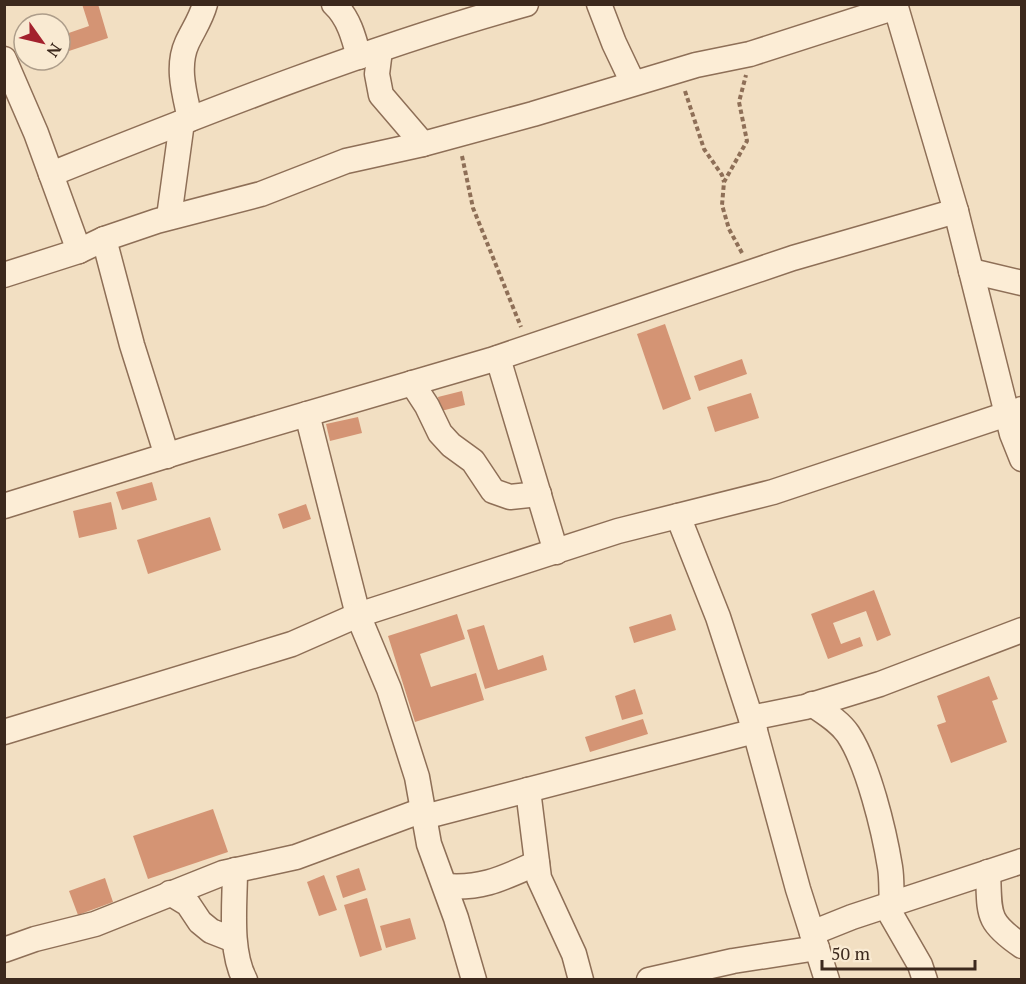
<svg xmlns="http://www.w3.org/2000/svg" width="1026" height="984" viewBox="0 0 1026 984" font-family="'PT Serif',serif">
  <rect width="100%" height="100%" fill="#f2dfc2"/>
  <g fill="#d49474">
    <path d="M82 4H98L108 38 60 54V36L89 26Z"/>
    <path d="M665 324 691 399 663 410 637 334Z"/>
    <path d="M742 359 747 374 699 391 694 376Z"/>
    <path d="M462 391 465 405 441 411 438 397Z"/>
    <path d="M751 393 759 418 715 432 707 407Z"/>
    <path d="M358 417 362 433 330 441 326 424Z"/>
    <path d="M152 482 157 500 122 510 116 492Z"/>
    <path d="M111 502 117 529 79 538 73 511Z"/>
    <path d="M306 504 311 519 283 529 278 514Z"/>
    <path d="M210 517 221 550 148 574 137 540Z"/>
    <path d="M874 590 891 635 877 641 866 611 833 623 841 644 860 637 863 646 828 659 811 614Z"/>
    <path d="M457 614 465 639 420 654 431 687 476 673 484 700 415 722 388 636Z"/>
    <path d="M671 614 676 630 634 643 629 627Z"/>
    <path d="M484 625 498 670 543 655 547 670 485 689 467 630Z"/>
    <path d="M989 676 998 699 992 701 1007 742 951 763 937 725 946 722 937 696Z"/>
    <path d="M635 689 643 714 622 720 615 696Z"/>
    <path d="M643 719 648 734 590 752 585 737Z"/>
    <path d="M213 809 228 852 148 879 133 836Z"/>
    <path d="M359 868 366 890 343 898 336 876Z"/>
    <path d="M324 875 337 910 319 916 307 882Z"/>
    <path d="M105 878 113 902 78 915 69 891Z"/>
    <path d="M367 898 382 950 360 957 344 905Z"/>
    <path d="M410 918 416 939 386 948 380 926Z"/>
  </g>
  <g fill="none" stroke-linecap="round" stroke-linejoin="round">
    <g stroke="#8e6f57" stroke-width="27">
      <g id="minor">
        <path d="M334 4C349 18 354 38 359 57"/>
        <path d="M599 4 614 43 633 83"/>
        <path d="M895 4 956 211 1012 434 1022 459"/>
        <path d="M380 50 377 74 381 95 423 144"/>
        <path d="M4 59 36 133 79 251"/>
        <path d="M190 119C185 95 176 67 187 43 193 30 201 19 205 4"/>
        <path d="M51 174C207 112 364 49 526 4"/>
        <path d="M169 217 182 122"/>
        <path d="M104 239 132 345 167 456"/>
        <path d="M971 271 1022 283"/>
        <path d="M4 275 79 251 104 239 157 221 261 194 346 161 423 144 533 114 696 65 750 54 896 7"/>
        <path d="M498 358 556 552"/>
        <path d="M412 383 427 406 440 433 451 445 473 461 493 491 510 497 539 494"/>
        <path d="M307 414 358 615 389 689 417 777 429 844 456 918 474 980"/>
        <path d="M4 506 191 448 491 360 793 258 956 211"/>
        <path d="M678 516 718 617 755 731 798 889 827 980"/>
        <path d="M812 704C825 713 839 721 848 734 868 764 884 830 890 867 892 879 891 892 892 904"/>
        <path d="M751 718 805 707 880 684 1022 630"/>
        <path d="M4 732 292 644 358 615 618 531 773 492 1022 409"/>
        <path d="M528 790 539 878 574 954 581 980"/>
        <path d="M424 817 755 731"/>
        <path d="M235 870C235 903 229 950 245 980"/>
        <path d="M988 872C990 914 985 921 1022 946"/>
        <path d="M445 886C483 889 503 878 537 863"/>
        <path d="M170 893 188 904 200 922 211 931 234 940"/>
        <path d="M886 906 920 965 925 980"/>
        <path d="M812 933 852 917 1022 861"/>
        <path d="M4 950 35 939 95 924 223 873 296 857 423 810"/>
        <path d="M649 980 733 961 817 948"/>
      </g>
    </g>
    <g stroke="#8e6f57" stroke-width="4" stroke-dasharray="4.5 3" stroke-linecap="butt">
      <path d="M685 91 704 149 722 175 724 182"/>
      <path d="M462 156 473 208 521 327"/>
      <path d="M742 253 729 229 722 205 724 182 747 141 739 102 746 75"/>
    </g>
    <use href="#minor" stroke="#fcedd6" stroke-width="24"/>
  </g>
  <rect width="1026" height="984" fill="none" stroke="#3c291d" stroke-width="12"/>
  <g transform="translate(42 42) rotate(124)"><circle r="28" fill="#f9ead2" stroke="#ad9d8a" stroke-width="1.5"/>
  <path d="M0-4.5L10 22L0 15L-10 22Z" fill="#a3212d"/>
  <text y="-9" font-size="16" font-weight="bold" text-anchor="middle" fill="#3c291d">N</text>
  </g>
  <path d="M822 960v9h153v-9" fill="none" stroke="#3c291d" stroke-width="3"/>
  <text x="831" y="960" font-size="18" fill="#3c291d" stroke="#f9ead2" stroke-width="4.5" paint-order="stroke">50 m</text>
</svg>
